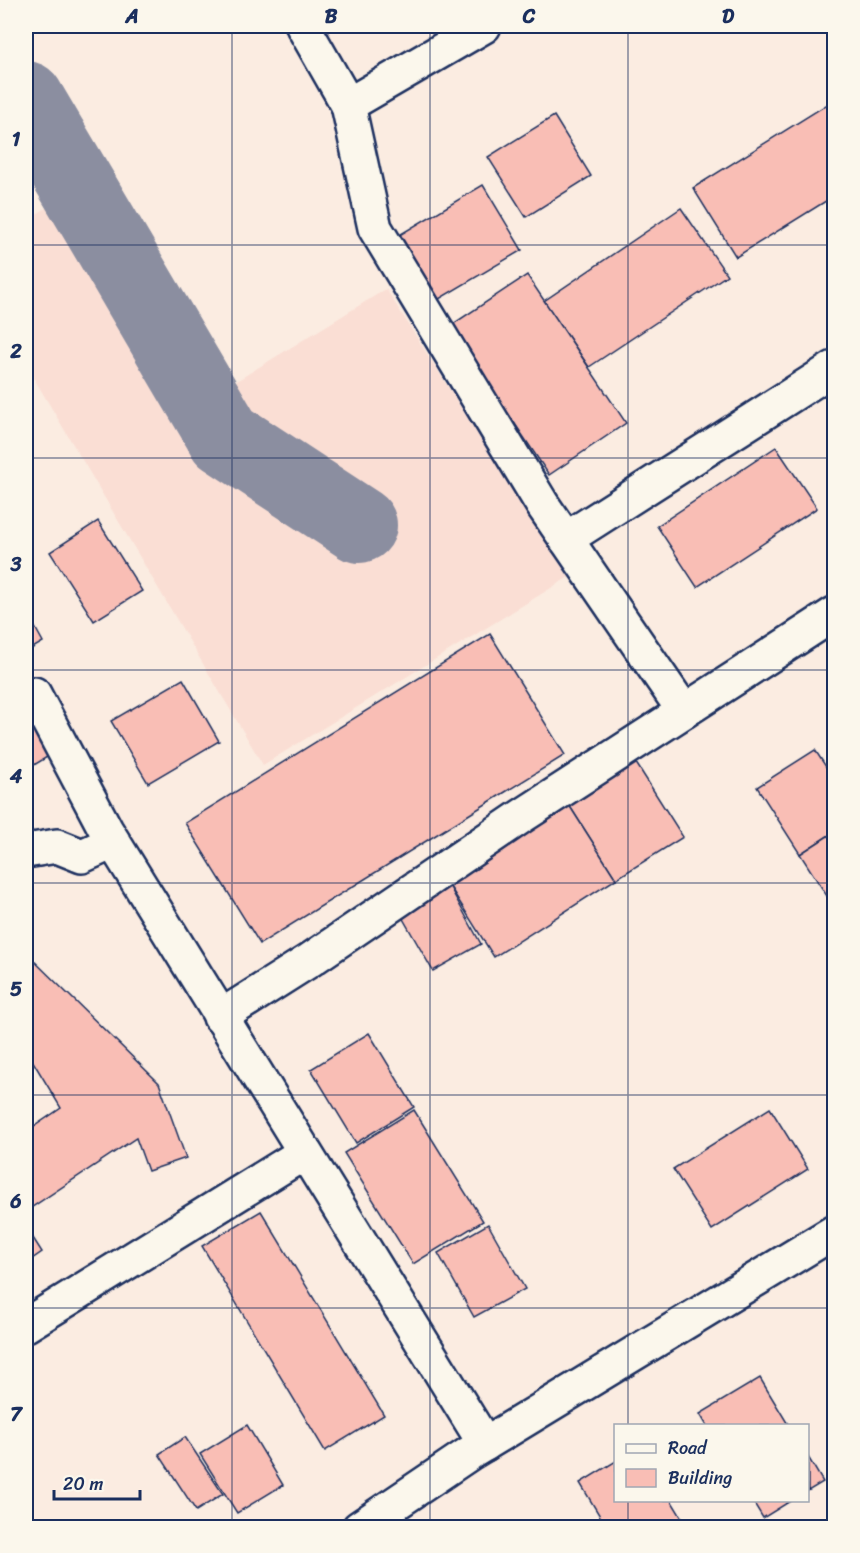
<svg xmlns="http://www.w3.org/2000/svg" width="860" height="1553" viewBox="0 0 860 1553" font-family="Sriracha,sans-serif">
  <rect width="100%" height="100%" fill="#fbece1"/>
  <filter id="ink" filterUnits="userSpaceOnUse"><feTurbulence type="fractalNoise" baseFrequency=".0167" numOctaves="2"/><feDisplacementMap in="SourceGraphic" scale="12" xChannelSelector="R" yChannelSelector="G"/><feConvolveMatrix kernelMatrix="1 2 1 2 8 2 1 2 1" color-interpolation-filters="sRGB"/></filter>
  <g filter="url(#ink)">
    <path fill="#faded4" d="M91 179 217 393 386 289 569 577 263 765 26 365V221Z"/>
    <g fill="none" stroke-linecap="round" stroke-linejoin="round">
      <path stroke="#8b8ea0" stroke-width="76" d="M26 99 225 437 359 525"/>
    </g>
    <g fill="#f9beb5" stroke="#1b2f5e" stroke-width="1.5">
      <path d="M834 100V196L736 257 693 188Z"/>
      <path d="M554 116 591 176 526 217 488 157Z"/>
      <path d="M483 185 522 250 434 302 396 237Z"/>
      <path d="M681 208 727 275 589 367 544 301Z"/>
      <path d="M527 275 626 423 549 475 450 326Z"/>
      <path d="M776 447 817 508 697 587 657 526Z"/>
      <path d="M98 521 142 591 94 621 50 552Z"/>
      <path d="M26 611 43 642 26 652Z"/>
      <path d="M490 634 565 755 260 944 185 823Z"/>
      <path d="M183 679 219 741 148 783 111 721Z"/>
      <path d="M26 710 52 754 26 770Z"/>
      <path d="M815 750 834 779V832L800 854 757 787Z"/>
      <path d="M636 763 683 837 616 879 569 805Z"/>
      <path d="M569 805 616 879 494 957 447 882Z"/>
      <path d="M834 832V907L800 854Z"/>
      <path d="M447 882 481 944 433 971 398 910Z"/>
      <path d="M26 953 159 1083 186 1158 148 1171 136 1138 26 1211V1132L61 1108 26 1050Z"/>
      <path d="M369 1033 414 1107 356 1143 311 1069Z"/>
      <path d="M770 1108 808 1169 712 1230 673 1169Z"/>
      <path d="M414 1110 483 1221 413 1264 344 1153Z"/>
      <path d="M261 1211 384 1415 325 1451 202 1246Z"/>
      <path d="M488 1224 525 1289 474 1317 438 1253Z"/>
      <path d="M26 1227 42 1252 26 1263Z"/>
      <path d="M760 1378 789 1426H707L700 1414Z"/>
      <path d="M247 1425 283 1485 237 1513 200 1454Z"/>
      <path d="M185 1437 223 1494 196 1511 159 1454Z"/>
      <path d="M808 1457 823 1482 808 1491Z"/>
      <path d="M616 1461V1500H671L688 1528H607L580 1483Z"/>
      <path d="M752 1500H792L763 1518Z"/>
    </g>
    <g fill="none" stroke-linecap="round" stroke-linejoin="round">
      <g stroke="#1b2f5e" stroke-width="38">
        <g id="minor">
          <path d="M303 26 348 105 375 228 542 504 684 711"/>
          <path d="M348 105 484 26"/>
          <path d="M566 539 834 368"/>
          <path d="M34 694 106 830 485 1444"/>
          <path d="M26 851 57 846 82 856 113 842"/>
          <path d="M220 1017 310 960 522 816 834 614"/>
          <path d="M26 1325 304 1153"/>
          <path d="M359 1528 470 1453 834 1232"/>
        </g>
      </g>
      <use href="#minor" stroke="#fbf7ec" stroke-width="33"/>
    </g>
  </g>
  <path fill="none" stroke="#1b2f5e" stroke-width="1.5" stroke-opacity="0.55" d="M232 26V1528M430 26V1528M628 26V1426M26 245H834M26 458H834M26 670H834M26 883H834M26 1095H834M26 1308H834M628 1500V1528"/>
  <rect width="860" height="1553" fill="none" stroke="#fbf7ec" stroke-width="66"/>
  <rect x="614" y="1424" width="195" height="78" fill="#fbf7ec" stroke="#a1a7b3" stroke-width="1.5"/>
  <rect x="626" y="1444" width="30" height="9" fill="#fbf7ec" stroke="#a1a7b3" stroke-width="1.5"/>
  <text x="668" y="1454" font-size="18" fill="#1b2f5e">Road</text>
  <rect x="626" y="1469" width="30" height="18" fill="#f9beb5" stroke="#a1a7b3" stroke-width="1.5"/>
  <text x="668" y="1484" font-size="18" fill="#1b2f5e">Building</text>
  <path d="M54 1490v9h86v-9" fill="none" stroke="#1b2f5e" stroke-width="3"/>
  <text x="63" y="1490" font-size="18" fill="#1b2f5e" stroke="#fbf7ec" stroke-width="4.5" paint-order="stroke">20 m</text>
  <rect x="33" y="33" width="794" height="1487" fill="none" stroke="#1b2f5e" stroke-width="2"/>
  <g font-size="20" text-anchor="middle" font-weight="bold" fill="#1b2f5e">
    <text x="132" y="23">A</text>
    <text x="331" y="23">B</text>
    <text x="529" y="23">C</text>
    <text x="728" y="23">D</text>
    <text x="16" y="146">1</text>
    <text x="16" y="358">2</text>
    <text x="16" y="571">3</text>
    <text x="16" y="783">4</text>
    <text x="16" y="996">5</text>
    <text x="16" y="1208">6</text>
    <text x="16" y="1421">7</text>
  </g>
</svg>
